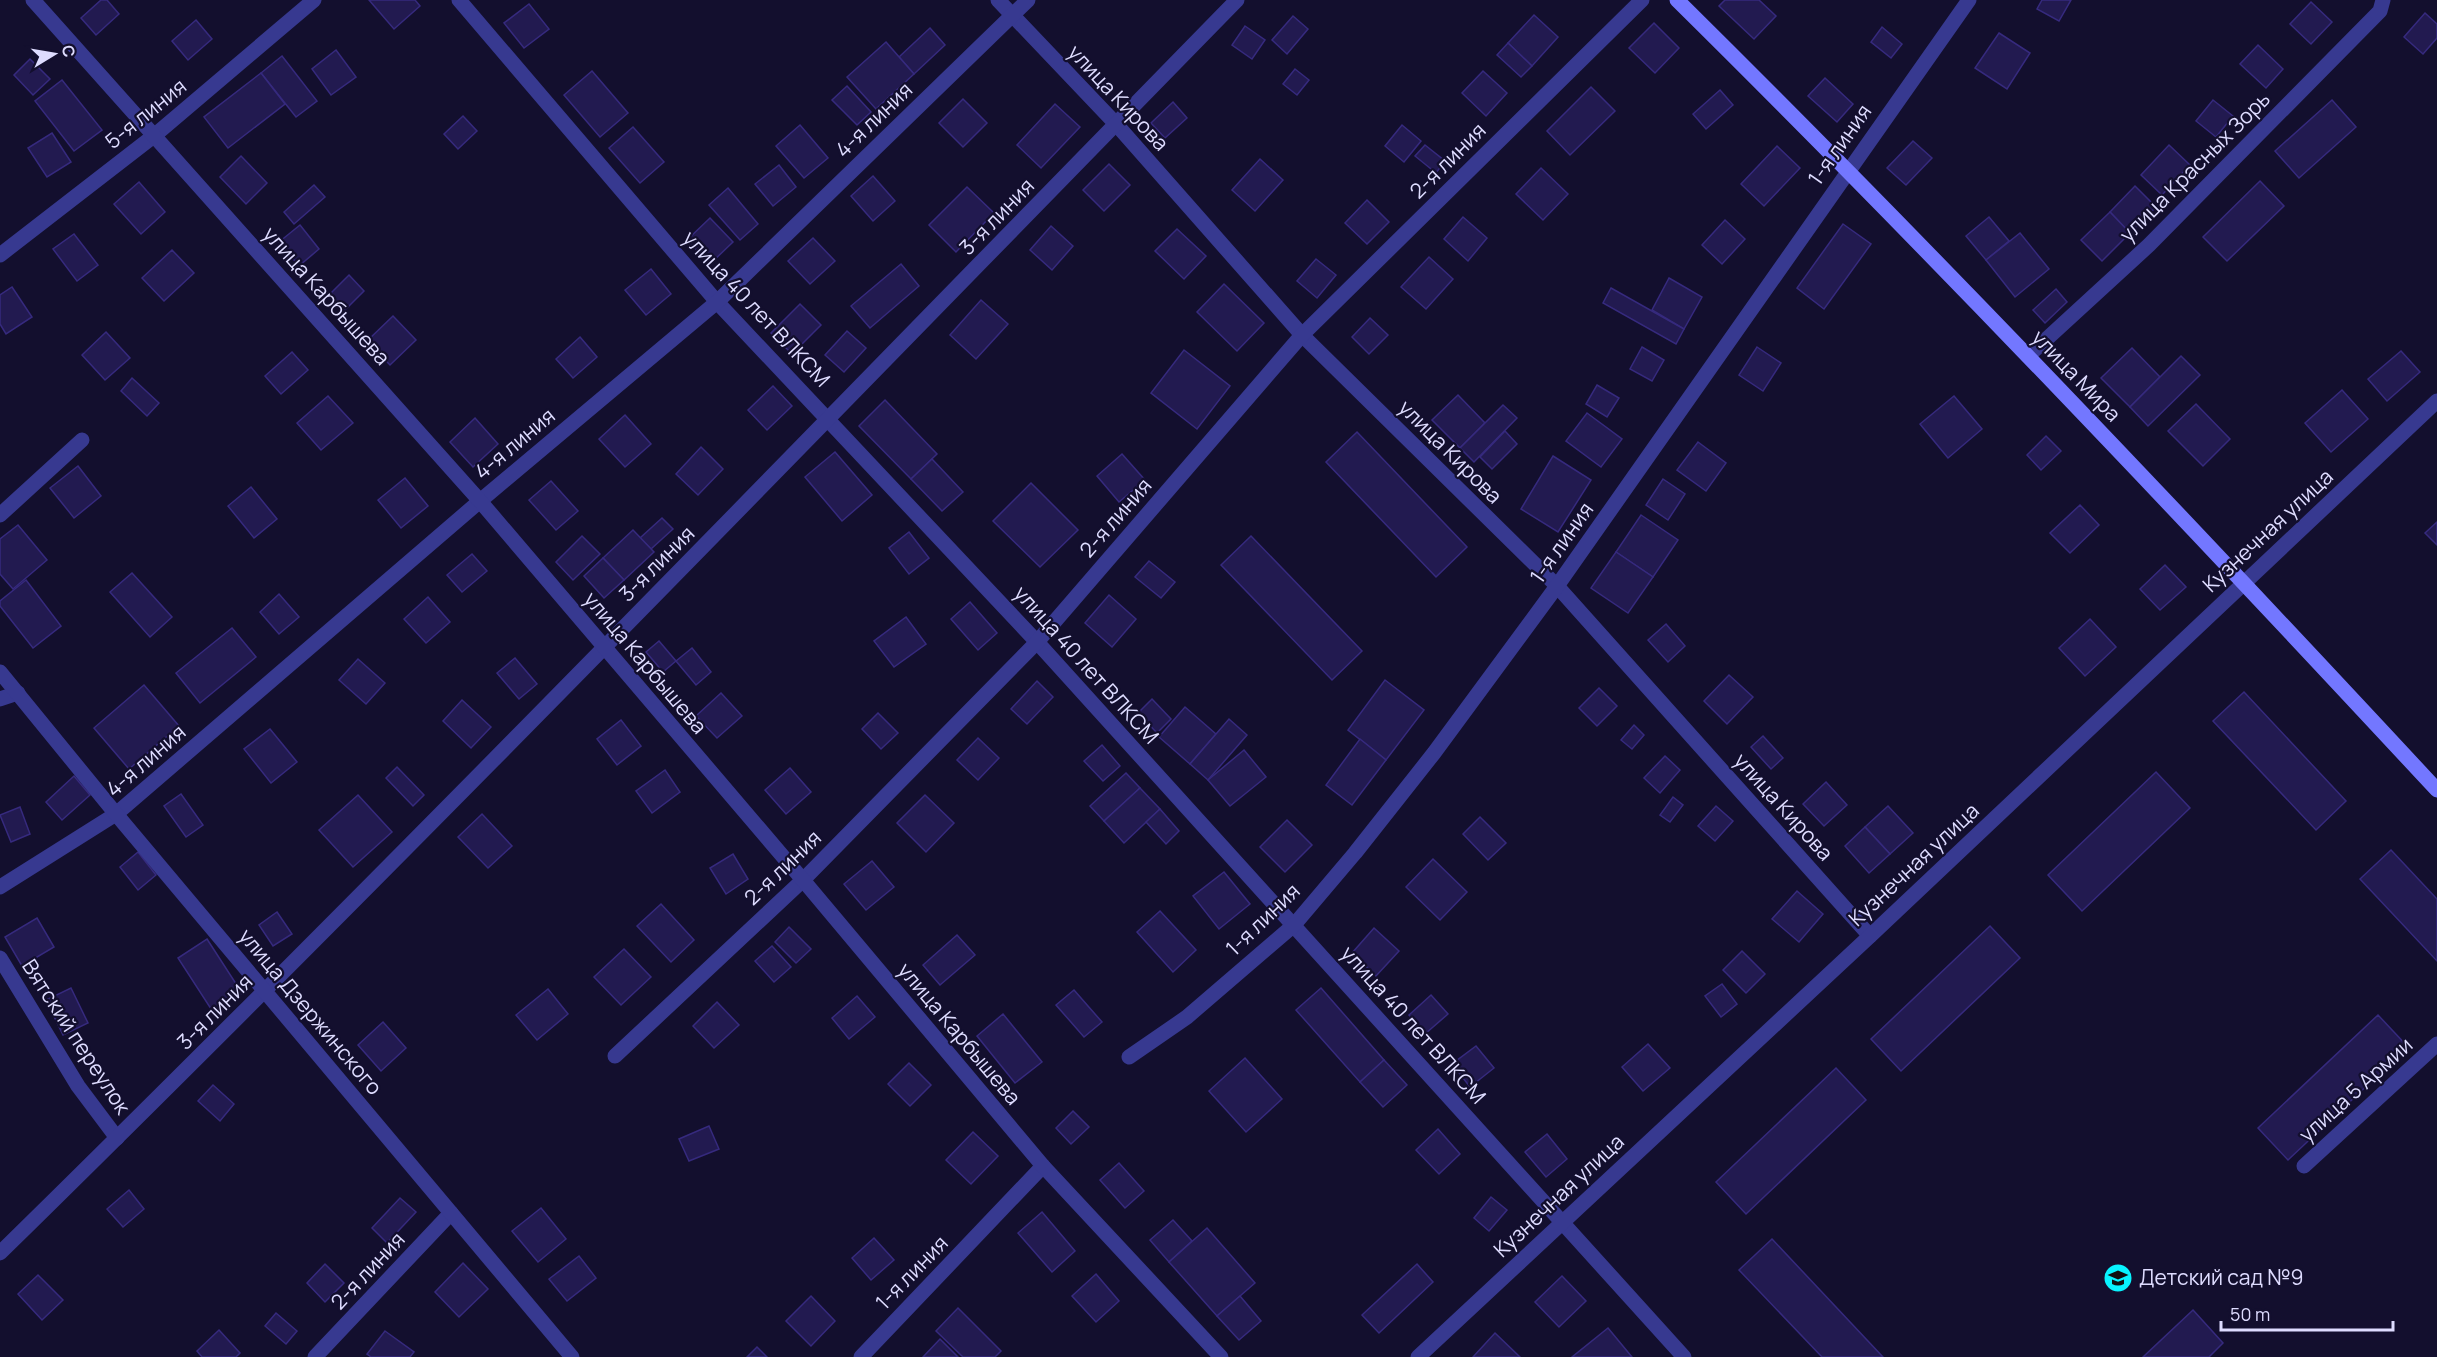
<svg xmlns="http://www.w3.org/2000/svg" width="2437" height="1357" viewBox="0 0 2437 1357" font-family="Manrope,sans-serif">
  <rect width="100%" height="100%" fill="#130f2e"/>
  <g fill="#221a50" stroke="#362a7e" stroke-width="1.5">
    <path d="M101 0H107L119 14 96 35 81 18Z"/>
    <path d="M369 0H415L420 6 394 29Z"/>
    <path d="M1725 0H1759L1776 16 1754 39 1719 6Z"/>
    <path d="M2042 0H2071L2059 21 2037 9Z"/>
    <path d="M2311 2 2332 22 2311 44 2290 24Z"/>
    <path d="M529 4 549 29 524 48 504 23Z"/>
    <path d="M2425 13 2437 24V38L2423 54 2404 37Z"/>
    <path d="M1534 15 1558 37 1532 66 1508 43Z"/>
    <path d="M1293 16 1308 29 1287 54 1272 40Z"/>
    <path d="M196 20 212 39 188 60 172 41Z"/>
    <path d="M1654 23 1679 48 1655 73 1629 48Z"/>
    <path d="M1245 26 1265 40 1252 59 1232 45Z"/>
    <path d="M1882 27 1902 44 1891 58 1871 42Z"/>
    <path d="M930 28 945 45 914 74 899 57Z"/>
    <path d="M1999 33 2030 53 2007 89 1975 68Z"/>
    <path d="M886 42 914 74 876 109 847 77Z"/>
    <path d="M1508 43 1532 66 1521 77 1497 55Z"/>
    <path d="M2258 45 2283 69 2266 88 2240 64Z"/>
    <path d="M336 50 356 77 331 95 312 69Z"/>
    <path d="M282 56 317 101 296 117 261 73Z"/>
    <path d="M30 59 50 79 33 95 14 75Z"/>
    <path d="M1295 69 1309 80 1297 95 1283 84Z"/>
    <path d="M592 71 628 113 600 137 564 95Z"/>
    <path d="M1483 71 1507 93 1486 116 1462 93Z"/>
    <path d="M261 73 285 104 228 148 204 117Z"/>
    <path d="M1825 78 1853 104 1837 122 1808 96Z"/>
    <path d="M62 80 102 130 74 151 35 101Z"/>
    <path d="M847 86 871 112 857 125 832 100Z"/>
    <path d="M1591 87 1615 111 1570 155 1547 131Z"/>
    <path d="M1720 90 1733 105 1706 129 1693 114Z"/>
    <path d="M963 99 987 123 963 147 939 123Z"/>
    <path d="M2213 100 2233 116 2216 137 2196 121Z"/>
    <path d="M2332 100 2356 127 2299 178 2275 151Z"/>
    <path d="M1173 102 1187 118 1165 138 1151 123Z"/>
    <path d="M1055 104 1080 127 1041 168 1017 145Z"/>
    <path d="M463 116 477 131 458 149 444 134Z"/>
    <path d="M800 125 828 158 804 178 776 146Z"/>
    <path d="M1402 125 1421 141 1404 162 1385 146Z"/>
    <path d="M633 127 664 162 640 183 609 148Z"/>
    <path d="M52 133 71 162 47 177 28 148Z"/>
    <path d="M1913 141 1932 158 1906 185 1887 168Z"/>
    <path d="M1425 145 1445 161 1436 173 1415 156Z"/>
    <path d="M2169 145 2190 165 2162 195 2141 175Z"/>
    <path d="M1777 146 1800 168 1764 206 1741 184Z"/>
    <path d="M241 156 267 183 246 204 220 177Z"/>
    <path d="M1260 159 1283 180 1255 211 1232 190Z"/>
    <path d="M1109 164 1130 185 1104 211 1083 190Z"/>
    <path d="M779 165 796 187 773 206 755 184Z"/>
    <path d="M1541 168 1568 194 1543 220 1516 194Z"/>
    <path d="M873 176 895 201 873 221 851 196Z"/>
    <path d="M2260 181 2284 206 2227 261 2203 237Z"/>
    <path d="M139 182 165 212 141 234 114 204Z"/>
    <path d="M314 185 325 197 294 224 284 212Z"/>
    <path d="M2135 186 2156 207 2130 233 2110 212Z"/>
    <path d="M967 187 994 213 956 252 929 225Z"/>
    <path d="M728 188 758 224 740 240 709 205Z"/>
    <path d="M1367 200 1389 222 1367 244 1345 223Z"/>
    <path d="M2110 212 2130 233 2102 261 2081 240Z"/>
    <path d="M1463 217 1487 238 1468 261 1444 239Z"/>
    <path d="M1989 217 2009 241 1986 260 1966 236Z"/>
    <path d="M710 218 733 242 710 264 687 240Z"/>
    <path d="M1725 220 1745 239 1722 264 1702 245Z"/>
    <path d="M1843 224 1871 244 1824 309 1797 288Z"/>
    <path d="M300 225 319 249 299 266 279 242Z"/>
    <path d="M1051 226 1073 246 1052 270 1030 250Z"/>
    <path d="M1177 229 1206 256 1184 279 1155 251Z"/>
    <path d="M2020 233 2049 269 2015 297 1986 260Z"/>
    <path d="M74 234 98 265 77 281 53 249Z"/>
    <path d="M813 238 835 261 810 284 788 261Z"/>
    <path d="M172 250 194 273 164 301 142 278Z"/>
    <path d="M1429 257 1453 279 1426 309 1401 287Z"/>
    <path d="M1316 259 1336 275 1317 298 1297 281Z"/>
    <path d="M901 264 919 286 870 328 851 306Z"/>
    <path d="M651 269 671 294 646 315 625 290Z"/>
    <path d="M349 275 364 291 344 311 328 296Z"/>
    <path d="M1669 278 1702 297 1684 329 1652 310Z"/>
    <path d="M1224 284 1264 323 1237 351 1197 312Z"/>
    <path d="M12 287 32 317 6 334 0 324V295Z"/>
    <path d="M1611 288 1684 329 1676 344 1603 303Z"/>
    <path d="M2056 289 2067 302 2045 323 2033 310Z"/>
    <path d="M981 300 1008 324 976 359 950 335Z"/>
    <path d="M800 304 821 325 792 354 771 333Z"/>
    <path d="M393 316 416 340 390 365 367 341Z"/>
    <path d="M1370 318 1388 335 1369 354 1352 337Z"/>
    <path d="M847 331 866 348 844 372 825 355Z"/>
    <path d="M106 332 130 358 105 380 82 355Z"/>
    <path d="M580 337 597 357 573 378 556 359Z"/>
    <path d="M1642 347 1664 360 1652 381 1630 369Z"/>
    <path d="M1757 347 1781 363 1763 391 1739 375Z"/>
    <path d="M2132 348 2160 377 2130 407 2101 378Z"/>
    <path d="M1184 350 1230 386 1197 429 1151 393Z"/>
    <path d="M2401 351 2420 372 2387 401 2368 379Z"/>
    <path d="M292 352 308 370 281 394 265 376Z"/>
    <path d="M2181 356 2200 375 2148 426 2130 407Z"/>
    <path d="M132 378 159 403 147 416 121 391Z"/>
    <path d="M1597 385 1619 398 1607 417 1586 404Z"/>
    <path d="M773 386 792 406 767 430 748 410Z"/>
    <path d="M2342 390 2368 419 2331 452 2305 423Z"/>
    <path d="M1458 395 1485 423 1460 448 1432 420Z"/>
    <path d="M328 396 353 423 321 450 297 423Z"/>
    <path d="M1954 396 1982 429 1948 458 1920 424Z"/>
    <path d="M885 400 937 454 911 479 859 426Z"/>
    <path d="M2196 404 2230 439 2203 466 2168 431Z"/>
    <path d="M1503 405 1517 418 1474 462 1460 448Z"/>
    <path d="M1587 413 1622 439 1601 467 1566 441Z"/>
    <path d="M625 415 651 444 625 467 599 439Z"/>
    <path d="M475 418 498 444 473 467 450 442Z"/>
    <path d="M1505 431 1517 444 1492 469 1480 457Z"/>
    <path d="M1357 432 1467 547 1436 577 1326 462Z"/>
    <path d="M2046 436 2061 451 2041 470 2027 455Z"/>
    <path d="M1698 442 1726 463 1706 491 1677 470Z"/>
    <path d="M701 447 723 469 698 495 676 474Z"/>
    <path d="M835 452 872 495 842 521 805 477Z"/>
    <path d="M1122 454 1145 480 1119 502 1097 476Z"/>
    <path d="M1553 456 1591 480 1558 532 1521 509Z"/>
    <path d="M932 459 963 492 942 511 911 479Z"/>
    <path d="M78 466 101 496 74 518 50 488Z"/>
    <path d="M405 478 428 506 401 528 378 500Z"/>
    <path d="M1663 479 1685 494 1668 520 1646 505Z"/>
    <path d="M551 481 578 511 556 530 529 500Z"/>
    <path d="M1031 483 1078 530 1040 567 993 521Z"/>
    <path d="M251 487 277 519 254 538 228 506Z"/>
    <path d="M2080 505 2099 525 2070 553 2050 533Z"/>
    <path d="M1641 515 1678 540 1653 577 1616 552Z"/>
    <path d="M662 518 673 529 651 549 640 538Z"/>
    <path d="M2437 522V545L2425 533Z"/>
    <path d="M18 525 47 560 13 589 0 574V539Z"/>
    <path d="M633 530 654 552 624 580 603 558Z"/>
    <path d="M909 532 929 558 909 574 889 548Z"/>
    <path d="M582 536 600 554 573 580 556 562Z"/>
    <path d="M1251 536 1362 651 1332 680 1221 565Z"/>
    <path d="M1616 552 1653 577 1628 613 1591 588Z"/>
    <path d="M472 554 487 571 462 592 447 575Z"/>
    <path d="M603 558 624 580 604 598 584 576Z"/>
    <path d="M1149 561 1175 582 1161 598 1135 577Z"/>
    <path d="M2165 565 2186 587 2160 610 2140 589Z"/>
    <path d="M132 573 172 617 150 637 110 592Z"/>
    <path d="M26 580 61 626 33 648 0 606V601Z"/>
    <path d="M279 594 299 617 279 634 260 612Z"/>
    <path d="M1109 595 1136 619 1112 647 1085 623Z"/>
    <path d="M428 597 450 622 426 643 404 619Z"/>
    <path d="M970 602 997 633 978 650 951 619Z"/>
    <path d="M906 617 926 644 894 667 874 641Z"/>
    <path d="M2090 619 2116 647 2085 676 2059 648Z"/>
    <path d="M1666 624 1685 646 1668 662 1648 640Z"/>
    <path d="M232 628 256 657 200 703 176 673Z"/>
    <path d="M659 641 676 661 663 672 646 652Z"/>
    <path d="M692 648 711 672 696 685 676 661Z"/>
    <path d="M515 658 537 684 519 699 497 673Z"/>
    <path d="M358 659 385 683 366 704 339 680Z"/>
    <path d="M1729 675 1753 697 1727 724 1704 701Z"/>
    <path d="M1385 680 1424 710 1386 760 1348 730Z"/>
    <path d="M1037 681 1053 697 1027 724 1011 709Z"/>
    <path d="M144 685 179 726 129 769 94 728Z"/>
    <path d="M1599 688 1617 706 1597 726 1579 708Z"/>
    <path d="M2244 692 2346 801 2316 830 2213 721Z"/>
    <path d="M721 693 742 716 717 738 696 716Z"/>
    <path d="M1152 699 1171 719 1157 733 1138 713Z"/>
    <path d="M462 700 491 727 471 748 443 721Z"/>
    <path d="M1185 707 1216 734 1190 764 1159 737Z"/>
    <path d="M878 713 898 733 881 749 862 729Z"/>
    <path d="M1229 719 1247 735 1208 780 1190 764Z"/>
    <path d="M621 720 641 746 617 765 597 739Z"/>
    <path d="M1634 725 1644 735 1632 749 1621 740Z"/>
    <path d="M270 729 297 762 271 783 244 749Z"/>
    <path d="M1763 736 1783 758 1771 769 1751 747Z"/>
    <path d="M978 738 999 758 978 780 957 760Z"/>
    <path d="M1360 739 1386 760 1352 805 1326 785Z"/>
    <path d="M1102 745 1120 766 1103 781 1084 761Z"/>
    <path d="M1244 750 1266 777 1230 806 1208 780Z"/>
    <path d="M1665 756 1680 770 1660 793 1644 778Z"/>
    <path d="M397 767 424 795 413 806 386 778Z"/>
    <path d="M790 768 811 792 786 814 765 790Z"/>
    <path d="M665 770 680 792 652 813 636 791Z"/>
    <path d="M2156 772 2190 808 2082 911 2048 875Z"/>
    <path d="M1126 773 1140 788 1104 821 1090 806Z"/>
    <path d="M74 776 90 795 62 820 46 802Z"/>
    <path d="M1826 782 1847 805 1824 826 1803 804Z"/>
    <path d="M1140 788 1160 809 1124 843 1104 821Z"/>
    <path d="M181 794 203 825 186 837 164 806Z"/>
    <path d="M358 795 392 832 353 867 319 830Z"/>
    <path d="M925 795 954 823 926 852 897 823Z"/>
    <path d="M1673 797 1683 805 1670 822 1660 815Z"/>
    <path d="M1716 806 1733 821 1715 841 1698 826Z"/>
    <path d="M1888 806 1913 833 1890 854 1865 827Z"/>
    <path d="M20 807 30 834 11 842 0 815Z"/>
    <path d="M1160 809 1179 831 1166 844 1146 822Z"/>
    <path d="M482 814 512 846 488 868 458 837Z"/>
    <path d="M1480 817 1506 843 1488 860 1463 834Z"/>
    <path d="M1287 820 1312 845 1285 872 1260 847Z"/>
    <path d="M1865 827 1890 854 1869 873 1845 846Z"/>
    <path d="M2391 850 2437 899V961L2360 879Z"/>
    <path d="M138 852 156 875 138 890 120 867Z"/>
    <path d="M733 854 748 879 726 894 710 868Z"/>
    <path d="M1433 859 1467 892 1440 920 1406 887Z"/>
    <path d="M872 861 894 887 866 910 844 884Z"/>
    <path d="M1224 872 1250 904 1219 929 1193 896Z"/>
    <path d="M1797 891 1823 914 1799 942 1772 919Z"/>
    <path d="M661 904 694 940 671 962 637 926Z"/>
    <path d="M1160 911 1196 950 1173 972 1137 932Z"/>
    <path d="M277 912 292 934 273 946 259 925Z"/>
    <path d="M37 918 54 947 22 966 5 937Z"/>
    <path d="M1990 926 2020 958 1901 1071 1871 1039Z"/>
    <path d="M789 927 811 949 796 963 775 942Z"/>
    <path d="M1374 928 1399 951 1376 976 1352 953Z"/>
    <path d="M957 935 975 955 940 985 923 965Z"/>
    <path d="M207 939 242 993 213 1012 178 958Z"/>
    <path d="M772 946 791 967 774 982 755 961Z"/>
    <path d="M624 949 651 977 621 1005 594 977Z"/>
    <path d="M1742 951 1765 974 1746 993 1723 970Z"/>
    <path d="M1722 984 1737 1004 1721 1017 1705 996Z"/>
    <path d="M71 988 88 1023 63 1035 46 1000Z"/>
    <path d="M1321 988 1384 1060 1360 1082 1296 1010Z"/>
    <path d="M548 989 568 1014 537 1040 516 1015Z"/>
    <path d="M1074 990 1102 1022 1084 1037 1056 1005Z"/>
    <path d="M1431 995 1448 1014 1425 1034 1409 1015Z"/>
    <path d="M857 996 875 1017 849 1039 832 1018Z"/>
    <path d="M717 1002 739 1025 714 1048 693 1026Z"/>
    <path d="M1003 1014 1042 1062 1015 1083 977 1036Z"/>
    <path d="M2378 1015 2408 1047 2288 1160 2258 1128Z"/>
    <path d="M383 1022 406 1048 381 1071 358 1045Z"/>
    <path d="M1648 1044 1670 1068 1643 1091 1622 1067Z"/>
    <path d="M1476 1046 1494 1068 1470 1087 1452 1064Z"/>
    <path d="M1245 1058 1282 1099 1246 1132 1209 1091Z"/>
    <path d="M1384 1060 1407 1085 1383 1107 1360 1082Z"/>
    <path d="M909 1063 931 1085 910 1106 888 1084Z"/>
    <path d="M1836 1068 1866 1100 1746 1214 1716 1182Z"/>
    <path d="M213 1085 234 1104 220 1121 198 1101Z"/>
    <path d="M1073 1111 1089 1127 1071 1144 1056 1128Z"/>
    <path d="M709 1126 719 1149 689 1161 679 1139Z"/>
    <path d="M1438 1129 1460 1154 1439 1174 1416 1150Z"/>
    <path d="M973 1132 998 1156 971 1184 946 1160Z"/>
    <path d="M1547 1134 1567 1159 1546 1177 1525 1152Z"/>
    <path d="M1119 1163 1144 1191 1125 1208 1100 1180Z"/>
    <path d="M129 1190 144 1209 123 1227 107 1209Z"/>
    <path d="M1491 1197 1507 1210 1489 1231 1474 1218Z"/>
    <path d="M400 1198 416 1212 387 1243 372 1228Z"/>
    <path d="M541 1208 566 1239 538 1262 512 1231Z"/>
    <path d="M1042 1212 1075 1251 1052 1272 1018 1233Z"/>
    <path d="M1173 1220 1192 1241 1169 1262 1150 1240Z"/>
    <path d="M1207 1228 1255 1283 1217 1316 1169 1262Z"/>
    <path d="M874 1238 894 1260 871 1280 852 1258Z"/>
    <path d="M1772 1239 1883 1357H1822L1739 1270Z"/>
    <path d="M579 1256 596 1278 567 1301 549 1279Z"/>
    <path d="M463 1263 488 1289 459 1317 435 1292Z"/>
    <path d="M325 1264 344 1283 325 1302 307 1283Z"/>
    <path d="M1417 1264 1433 1282 1379 1333 1362 1315Z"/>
    <path d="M1096 1274 1119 1301 1096 1322 1072 1296Z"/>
    <path d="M38 1275 63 1300 42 1320 18 1294Z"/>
    <path d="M1562 1276 1586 1301 1559 1327 1535 1302Z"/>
    <path d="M811 1296 835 1321 811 1346 786 1321Z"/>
    <path d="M1240 1296 1261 1321 1239 1340 1217 1316Z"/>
    <path d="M958 1308 1001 1351 995 1357H963L936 1331Z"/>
    <path d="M2193 1310 2223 1343 2209 1357H2143Z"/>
    <path d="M276 1313 297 1331 286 1344 265 1326Z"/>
    <path d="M1608 1328 1632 1357H1572Z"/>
    <path d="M219 1330 240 1353 236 1357H202L197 1351Z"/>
    <path d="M385 1331 414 1352 410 1357H371L367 1354Z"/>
    <path d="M1495 1333 1520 1357H1473Z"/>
    <path d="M940 1339 958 1357H923Z"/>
    <path d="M757 1347 767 1357H747Z"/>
  </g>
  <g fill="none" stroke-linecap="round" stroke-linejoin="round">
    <g stroke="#373990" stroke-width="15">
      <path d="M459 0 717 302 1037 642 1684 1357"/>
      <path d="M998 0 1116 124 1302 335 1557 586 1870 936"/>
      <path d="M0 255 155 135 314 0"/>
      <path d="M2028 356 2149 245 2380 11 2383 0"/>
      <path d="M0 515 82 440"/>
      <path d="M0 699 18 693"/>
      <path d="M0 887 116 814 480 501 717 302 1028 0"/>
      <path d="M0 958 78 1086 117 1138"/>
      <path d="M615 1056 803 880 1037 642 1302 335 1642 0"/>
      <path d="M1129 1057 1187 1017 1294 925 1355 853 1434 753 1557 586 1969 0"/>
      <path d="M2304 1166 2437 1044"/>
      <path d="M0 1253C419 842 826 420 1237 0"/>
      <path d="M315 1357 451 1213"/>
      <path d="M861 1357 1043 1166"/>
      <path d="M1418 1357 1870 936 2437 401"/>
    </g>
    <g stroke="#373990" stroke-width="15">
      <path d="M33 0 480 501 803 880 1043 1166 1221 1357"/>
      <path d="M0 672 116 814 572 1357"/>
    </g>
    <path stroke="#7377ff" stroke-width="15" d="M1677 0C1937 257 2188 522 2437 790"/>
  </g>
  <defs>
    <g id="school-disc" transform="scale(1.5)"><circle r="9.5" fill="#08f4ff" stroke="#130f2e"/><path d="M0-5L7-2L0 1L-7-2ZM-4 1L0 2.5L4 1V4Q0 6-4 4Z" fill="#111"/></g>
  </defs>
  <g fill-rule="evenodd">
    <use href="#school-disc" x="2118" y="1278"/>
  </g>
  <g text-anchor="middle" stroke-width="4.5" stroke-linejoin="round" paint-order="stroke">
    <g font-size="21" fill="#dedcff" stroke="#130f2e">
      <text transform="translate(1118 98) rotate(47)" y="7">улица Кирова</text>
      <text transform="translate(146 114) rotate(-39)" y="7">5-я линия</text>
      <text transform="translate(874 120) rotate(-44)" y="7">4-я линия</text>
      <text transform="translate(1840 145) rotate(-55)" y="7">1-я линия</text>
      <text transform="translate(1448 161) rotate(-45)" y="7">2-я линия</text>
      <text transform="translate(2195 167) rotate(-45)" y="7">улица Красных Зорь</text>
      <text transform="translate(997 217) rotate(-46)" y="7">3-я линия</text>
      <text transform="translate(326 296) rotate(48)" y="7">улица Карбышева</text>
      <text transform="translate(756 309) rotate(47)" y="7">улица 40 лет ВЛКСМ</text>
      <text transform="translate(2076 376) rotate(46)" y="7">улица Мира</text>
      <text transform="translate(515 444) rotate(-40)" y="7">4-я линия</text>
      <text transform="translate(1450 452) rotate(45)" y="7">улица Кирова</text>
      <text transform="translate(1116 518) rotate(-49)" y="7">2-я линия</text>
      <text transform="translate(2268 531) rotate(-43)" y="7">Кузнечная улица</text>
      <text transform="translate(1562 543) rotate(-55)" y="7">1-я линия</text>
      <text transform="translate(657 564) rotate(-45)" y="7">3-я линия</text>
      <text transform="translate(645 663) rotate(50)" y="7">улица Карбышева</text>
      <text transform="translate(1086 665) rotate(48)" y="7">улица 40 лет ВЛКСМ</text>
      <text transform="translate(146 761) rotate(-41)" y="7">4-я линия</text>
      <text transform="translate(1783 807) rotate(48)" y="7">улица Кирова</text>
      <text transform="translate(1914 865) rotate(-43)" y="7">Кузнечная улица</text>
      <text transform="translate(783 868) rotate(-44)" y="7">2-я линия</text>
      <text transform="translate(1263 920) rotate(-44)" y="7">1-я линия</text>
      <text transform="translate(215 1012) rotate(-45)" y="7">3-я линия</text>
      <text transform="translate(310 1012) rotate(50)" y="7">улица Дзержинского</text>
      <text transform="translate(1413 1025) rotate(48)" y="7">улица 40 лет ВЛКСМ</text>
      <text transform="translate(959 1034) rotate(50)" y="7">улица Карбышева</text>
      <text transform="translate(76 1037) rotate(57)" y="7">Вятский переулок</text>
      <text transform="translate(2356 1090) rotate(-42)" y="7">улица 5 Армии</text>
      <text transform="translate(1559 1196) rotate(-43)" y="7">Кузнечная улица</text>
      <text transform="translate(368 1271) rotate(-47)" y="7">2-я линия</text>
      <text transform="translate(912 1273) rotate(-46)" y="7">1-я линия</text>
    </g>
    <g font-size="21" fill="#dedcff" stroke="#130f2e" text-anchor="start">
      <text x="2139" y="1285">Детский сад №9</text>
    </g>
  </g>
  <g transform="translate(54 54) rotate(79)" stroke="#130f2e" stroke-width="4.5" paint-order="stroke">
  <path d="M0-4.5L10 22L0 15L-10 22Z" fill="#dedcff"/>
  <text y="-9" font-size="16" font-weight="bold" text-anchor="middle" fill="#dedcff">С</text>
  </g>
  <path d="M2221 1321v9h172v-9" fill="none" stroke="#dedcff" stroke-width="3"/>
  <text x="2230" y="1321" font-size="18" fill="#dedcff" stroke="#130f2e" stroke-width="4.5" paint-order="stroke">50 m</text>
</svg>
